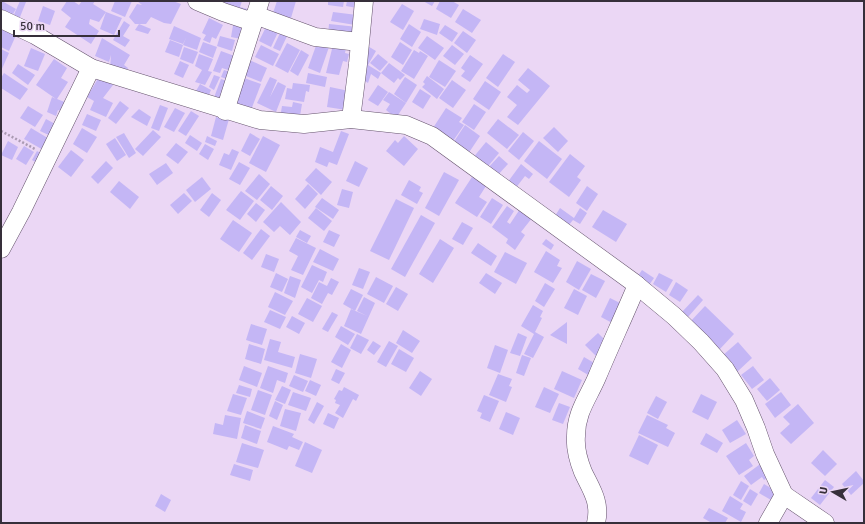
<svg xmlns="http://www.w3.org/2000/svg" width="865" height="524" viewBox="0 0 865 524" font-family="Signika,sans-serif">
  <rect width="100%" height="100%" fill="#ebd7f5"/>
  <g fill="#c4b6f5">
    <path d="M2 1 16 9 10 19 1 13Z"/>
    <path d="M20 1 26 2 18 22 12 19Z"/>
    <path d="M67 1H73L79 5 82 1H95L93 4 106 12 122 18 114 35 100 29 106 12 99 22 90 19 89 24 99 31 91 44 65 27 71 18 61 10Z"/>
    <path d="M115 1H132L125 17 111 11Z"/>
    <path d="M137 1H173L181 4 171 24 164 23 151 17 146 24H135L129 17 137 4 142 5Z"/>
    <path d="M225 1H242L240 7 251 10 230 12 233 6 224 3Z"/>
    <path d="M277 1H296L291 18 273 13Z"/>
    <path d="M328 1H344L343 7 328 5Z"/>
    <path d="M347 1H359L357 8 346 6Z"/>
    <path d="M423 1H435L432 6Z"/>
    <path d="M440 1H452L459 5 451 18 436 9Z"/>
    <path d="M402 4 414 11 403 30 390 22Z"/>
    <path d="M43 6 55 11 50 25 38 21Z"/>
    <path d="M463 9 481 20 472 33 455 22Z"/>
    <path d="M333 12 357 15 355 25 331 21Z"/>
    <path d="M209 18 223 25 216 39 212 37 210 43 203 40 206 35 202 33Z"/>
    <path d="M424 19 440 24 437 35 420 29Z"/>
    <path d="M234 20 249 23 246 40 231 37Z"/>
    <path d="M124 21 130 25 123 36 130 40 125 47 113 40Z"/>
    <path d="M268 23 280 28 271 47 259 41Z"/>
    <path d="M139 24 151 29 148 34 135 30Z"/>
    <path d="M329 24 358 27 357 37 328 34Z"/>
    <path d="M409 24 421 32 412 47 400 39Z"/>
    <path d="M445 25 458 33 452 42 439 33Z"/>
    <path d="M174 26 201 38 197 50 183 45 186 38 183 44 169 39Z"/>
    <path d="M3 27 17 33 9 51 1 47V32Z"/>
    <path d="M281 31 288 34 280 51 273 48Z"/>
    <path d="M463 31 476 40 467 53 454 43Z"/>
    <path d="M220 36 235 40 232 51 217 46Z"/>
    <path d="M427 36 444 48 435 60 418 48Z"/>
    <path d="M102 38 130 55 124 65 128 68 123 76 110 68 111 55 109 62 95 56Z"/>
    <path d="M170 40 183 45 179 57 165 52Z"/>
    <path d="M203 42 217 47 213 58 199 52Z"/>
    <path d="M400 42 412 50 403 65 391 57Z"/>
    <path d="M287 43 300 50 288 73 275 66Z"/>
    <path d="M317 43 329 47 320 73 308 68Z"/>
    <path d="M261 45 279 54 273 66 255 57Z"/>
    <path d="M333 45 346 48 345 53 349 54 347 62 343 61 339 75 326 73Z"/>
    <path d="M366 45 376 51 368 65 381 73 378 79 371 74 368 83 362 79Z"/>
    <path d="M452 45 464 54 455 65 443 56Z"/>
    <path d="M184 47 198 52 193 64 180 59Z"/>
    <path d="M31 48 45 54 38 71 24 66Z"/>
    <path d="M1 49 9 53 1 71Z"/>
    <path d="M301 50 309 55 298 76 290 71Z"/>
    <path d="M414 50 419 53 420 51 428 56 414 79 401 71Z"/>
    <path d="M221 51 240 58 234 72 222 68 220 73 213 71Z"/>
    <path d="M199 54 213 59 208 71 212 72 205 85 195 82 202 70 195 66Z"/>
    <path d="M378 54 388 62 380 71 370 63Z"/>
    <path d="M503 54 515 62 498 87 486 78Z"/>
    <path d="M470 55 483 64 470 82 461 76 465 71 461 68Z"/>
    <path d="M245 58 267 68 261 82 246 76Z"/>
    <path d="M54 59 67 68 61 78 68 82 57 99 67 103 64 112 58 110 56 116 47 112 52 97 56 99 36 85Z"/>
    <path d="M439 60 456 71 445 87 429 77Z"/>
    <path d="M180 61 189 65 183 78 174 74Z"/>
    <path d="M389 63 405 75 400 80 398 78 394 83 381 73Z"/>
    <path d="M18 64 35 75 28 85 12 73Z"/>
    <path d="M528 68 550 86 518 125 507 117 517 105 507 97 517 85 527 93 530 90 518 80Z"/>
    <path d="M224 70 236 74 233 81 221 77Z"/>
    <path d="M4 73 28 89 20 100 1 88V78Z"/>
    <path d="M308 73 327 77 325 87 306 83Z"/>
    <path d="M214 75 220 77 214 90 209 87Z"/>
    <path d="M427 76 444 89 437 99 422 87 425 84 423 82Z"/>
    <path d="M99 77 113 85 103 98 113 103 106 117 90 110 94 101 87 97Z"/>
    <path d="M270 77 277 80 270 97 278 82 286 86 276 112 257 103Z"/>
    <path d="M405 77 417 85 406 103 394 94Z"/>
    <path d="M244 78 261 84 251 110 235 104Z"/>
    <path d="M221 79 233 83 224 104 213 100Z"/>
    <path d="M452 80 466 90 453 108 439 98Z"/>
    <path d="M485 81 501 92 489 110 473 99Z"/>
    <path d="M293 83 310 85 309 92 306 91 304 102 285 99 287 88 292 89Z"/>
    <path d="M200 84 211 90 208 97 196 91Z"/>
    <path d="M378 85 388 92 378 106 368 100Z"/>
    <path d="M330 87 349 91 346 110 327 107Z"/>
    <path d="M420 89 431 96 423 109 412 102Z"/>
    <path d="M389 92 406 103 396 118 386 110 390 104 383 100Z"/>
    <path d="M120 101 129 108 116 124 108 118Z"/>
    <path d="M293 102 302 104 299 122 280 118 282 106 292 107Z"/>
    <path d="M474 104 486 112 474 130 462 122Z"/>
    <path d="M160 105 168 108 159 131 151 128Z"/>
    <path d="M28 106 43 115 35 127 20 118Z"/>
    <path d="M175 108 185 113 174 132 164 127Z"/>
    <path d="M446 108 462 118 459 122 464 125 453 141 433 128Z"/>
    <path d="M139 109 151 117 147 126 131 117Z"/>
    <path d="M191 111 199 116 186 136 178 131Z"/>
    <path d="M87 114 101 120 96 131 82 125Z"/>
    <path d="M216 117 229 119 223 140 211 136Z"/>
    <path d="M46 119 59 126 53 137 40 131Z"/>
    <path d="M498 119 519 135 507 149 487 133Z"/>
    <path d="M465 125 480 136 468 154 453 143Z"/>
    <path d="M554 127 568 141 558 152 543 138Z"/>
    <path d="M31 128 51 140 45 151 24 139Z"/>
    <path d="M82 128 97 137 87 153 73 144Z"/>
    <path d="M153 130 161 137 143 156 135 149Z"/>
    <path d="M341 131 349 134 337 165 329 162 327 167 315 162 320 147 333 152Z"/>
    <path d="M523 132 534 141 519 160 508 151Z"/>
    <path d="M124 133 136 153 129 158 116 137Z"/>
    <path d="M250 133 260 139 250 156 241 151Z"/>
    <path d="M190 135 202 143 197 151 185 143Z"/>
    <path d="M207 136 217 141 215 146 205 142Z"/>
    <path d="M263 136 280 145 266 172 249 163Z"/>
    <path d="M404 136 418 149 404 166 386 151 395 140 398 143Z"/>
    <path d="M115 138 126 155 117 161 106 144Z"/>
    <path d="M8 141 18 147 12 160 1 155Z"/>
    <path d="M539 141 562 159 547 179 524 161Z"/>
    <path d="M486 142 499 153 485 170 472 159Z"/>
    <path d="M176 143 188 152 178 164 166 155Z"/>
    <path d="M205 144 214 149 208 160 199 154Z"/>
    <path d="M24 146 34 152 26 165 16 159Z"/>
    <path d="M232 149 239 152 231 170 219 165 224 153 229 155Z"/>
    <path d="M71 150 84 160 71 177 58 167Z"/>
    <path d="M37 151 45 156 40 165 32 160Z"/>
    <path d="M570 154 585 166 577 177 581 180 569 197 549 182Z"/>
    <path d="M499 156 508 164 496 177 487 169Z"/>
    <path d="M106 161 113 168 98 184 91 177Z"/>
    <path d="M355 161 368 168 359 187 346 181Z"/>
    <path d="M239 162 250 168 240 185 229 179Z"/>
    <path d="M166 163 173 173 157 185 149 174Z"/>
    <path d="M521 164 533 174 529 179 525 176 515 189 507 183Z"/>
    <path d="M316 168 332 182 321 195 305 180Z"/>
    <path d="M444 172 459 180 439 216 425 208Z"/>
    <path d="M259 174 270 184 257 200 245 191Z"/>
    <path d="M202 177 211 189 195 202 186 190Z"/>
    <path d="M472 177 486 186 479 197 487 202 477 217 455 203Z"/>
    <path d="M409 180 421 187 419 191 423 193 417 204 401 195Z"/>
    <path d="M119 181 139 197 130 209 110 192Z"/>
    <path d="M308 184 318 194 305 209 295 199Z"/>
    <path d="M271 186 283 196 272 210 260 200Z"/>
    <path d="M587 186 598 194 587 211 576 203Z"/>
    <path d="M342 189 353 192 349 208 337 205Z"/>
    <path d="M241 191 254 201 240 220 226 210Z"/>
    <path d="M184 193 192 201 178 214 170 205Z"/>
    <path d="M212 193 221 200 209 217 200 210Z"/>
    <path d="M322 198 339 210 333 219 315 207Z"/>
    <path d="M492 198 503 205 491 224 480 217Z"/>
    <path d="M396 199 414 208 389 260 370 251Z"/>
    <path d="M281 202 301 222 290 235 280 226 274 232 263 222Z"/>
    <path d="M256 203 265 210 256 222 247 214Z"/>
    <path d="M507 206 514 211 507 222 510 224 520 209 532 218 521 232 525 235 515 250 506 243 508 239 492 227Z"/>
    <path d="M316 208 332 221 324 231 308 218Z"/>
    <path d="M560 208 574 218 580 208 587 213 580 224 573 220 568 226 555 216Z"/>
    <path d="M603 210 627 224 616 242 592 227Z"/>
    <path d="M421 215 435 223 405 277 391 269Z"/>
    <path d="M233 220 252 233 239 252 220 239Z"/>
    <path d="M462 222 473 228 463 245 452 239Z"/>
    <path d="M261 229 270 236 252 260 243 253Z"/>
    <path d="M300 230 311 236 307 243 296 237Z"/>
    <path d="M329 230 340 235 334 247 323 242Z"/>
    <path d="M296 238 316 248 303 275 291 270 298 256 289 251Z"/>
    <path d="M440 239 454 248 433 283 419 274Z"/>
    <path d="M546 239 554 245 551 250 542 244Z"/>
    <path d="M478 243 497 256 491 266 471 253Z"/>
    <path d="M320 249 339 259 333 271 313 262Z"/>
    <path d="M546 251 560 260 557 266 562 268 553 283 534 272Z"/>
    <path d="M505 252 527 263 516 284 494 272Z"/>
    <path d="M266 254 279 259 274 272 261 267Z"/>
    <path d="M577 261 591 269 579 290 566 282Z"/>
    <path d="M312 265 327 272 323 282 319 280 312 293 301 287Z"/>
    <path d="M359 268 370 272 363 289 352 285Z"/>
    <path d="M642 270 654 278 647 288 635 280Z"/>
    <path d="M276 273 288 279 282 292 270 287Z"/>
    <path d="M486 273 502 283 495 294 479 283Z"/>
    <path d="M659 273 673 280 666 292 653 284Z"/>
    <path d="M591 274 605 281 596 298 582 290Z"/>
    <path d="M290 276 301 280 295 298 284 293Z"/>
    <path d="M376 277 393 286 384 303 367 294Z"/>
    <path d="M331 278 339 282 332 295 328 293 322 304 311 298 319 282 327 286Z"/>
    <path d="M676 282 688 290 680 302 669 295Z"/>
    <path d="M545 283 555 289 544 307 535 301Z"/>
    <path d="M396 287 408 294 398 311 386 304Z"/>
    <path d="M351 289 363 295 355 311 343 304Z"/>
    <path d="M574 289 587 296 578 315 564 308Z"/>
    <path d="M275 292 293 301 285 315 268 307Z"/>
    <path d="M698 295 703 300 688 317 682 312Z"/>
    <path d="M364 297 375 303 361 334 344 326 351 309 367 316 357 311Z"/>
    <path d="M307 298 322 306 313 322 298 314Z"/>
    <path d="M610 298 626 306 616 325 601 317Z"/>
    <path d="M533 305 543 311 540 317 542 318 535 332 544 337 533 358 524 354 534 334 521 326Z"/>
    <path d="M705 306 734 334 719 350 690 322Z"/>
    <path d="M270 310 286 317 280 329 264 322Z"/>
    <path d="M332 312 338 315 328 332 322 329Z"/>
    <path d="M292 316 305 323 299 334 286 327Z"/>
    <path d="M567 322V344L550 335Z"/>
    <path d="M251 324 267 329 262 345 246 340Z"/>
    <path d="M341 326 355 334 348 345 335 337Z"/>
    <path d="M403 330 420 341 412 353 396 343Z"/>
    <path d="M518 333 527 337 520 356 510 353Z"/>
    <path d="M598 333 610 345 597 357 585 345Z"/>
    <path d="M357 334 369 340 361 354 350 348Z"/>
    <path d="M270 339 281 342 278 352 295 357 292 368 264 360Z"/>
    <path d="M373 341 381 346 374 355 367 350Z"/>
    <path d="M389 341 398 346 386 367 377 362Z"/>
    <path d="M738 342 752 358 737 372 722 356Z"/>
    <path d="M249 344 265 349 261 364 245 359Z"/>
    <path d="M341 344 351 350 342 368 331 362Z"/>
    <path d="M495 345 508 350 500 373 487 368Z"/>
    <path d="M399 349 414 358 406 372 391 364Z"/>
    <path d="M300 354 317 359 311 378 295 373Z"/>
    <path d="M522 355 531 358 524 376 516 373Z"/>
    <path d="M584 357 596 364 590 376 578 369Z"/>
    <path d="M244 366 262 373 257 387 239 380Z"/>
    <path d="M268 366 288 373 285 383 277 380 273 393 260 388Z"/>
    <path d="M753 366 764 380 752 389 741 375Z"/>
    <path d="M336 369 345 373 339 384 331 380Z"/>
    <path d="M420 371 432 379 421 396 409 388Z"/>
    <path d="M562 371 582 380 574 398 554 389Z"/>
    <path d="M498 374 512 379 509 386 512 387 506 402 489 395Z"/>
    <path d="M294 375 308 381 303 392 289 386Z"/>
    <path d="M770 378 780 390 767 401 757 389Z"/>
    <path d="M310 380 321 385 316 396 305 391Z"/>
    <path d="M239 385 252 389 250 397 236 393Z"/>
    <path d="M282 386 291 390 285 404 275 400Z"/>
    <path d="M344 387 359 395 356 401 353 399 343 418 335 413 340 405 335 403 336 400 334 399 339 390 342 391Z"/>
    <path d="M544 387 559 394 550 413 535 407Z"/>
    <path d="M258 390 272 395 265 415 251 410Z"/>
    <path d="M293 392 311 398 306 411 288 405Z"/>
    <path d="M781 392 791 405 775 418 765 404Z"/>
    <path d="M233 394 247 398 241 415 227 411Z"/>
    <path d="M701 394 717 402 708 420 692 412Z"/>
    <path d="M484 395 499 401 490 422 480 418 482 413 477 411Z"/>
    <path d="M656 396 667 402 658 419 647 413Z"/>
    <path d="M275 401 283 405 277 420 269 416Z"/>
    <path d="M317 402 324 406 314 424 308 420Z"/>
    <path d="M559 403 570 407 563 424 552 420Z"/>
    <path d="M798 404 814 423 791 444 780 433 790 424 783 417Z"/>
    <path d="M285 409 301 413 296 431 280 426Z"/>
    <path d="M247 411 265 418 261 429 243 423Z"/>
    <path d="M506 412 520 418 513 435 499 429Z"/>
    <path d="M328 413 339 418 334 429 323 424Z"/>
    <path d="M225 415 241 418 237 439 213 434 215 423 223 425Z"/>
    <path d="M647 415 668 425 666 428 675 433 668 447 638 433Z"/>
    <path d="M737 420 746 434 730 443 722 430Z"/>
    <path d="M245 425 261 431 257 444 241 438Z"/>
    <path d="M273 426 294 434 292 437 303 442 299 450 289 446 287 450 267 442Z"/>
    <path d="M706 433 723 443 717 453 700 444Z"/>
    <path d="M639 435 658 445 648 465 629 456Z"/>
    <path d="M305 442 322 450 312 473 295 466Z"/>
    <path d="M242 443 264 450 258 468 236 462Z"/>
    <path d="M746 443 754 456 749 460 753 466 739 475 726 456Z"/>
    <path d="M823 450 837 464 825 476 811 463Z"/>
    <path d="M763 462 772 475 764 480 762 477 751 485 744 476Z"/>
    <path d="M234 464 253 470 250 481 230 475Z"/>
    <path d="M856 471 864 481V483L851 495 842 484Z"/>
    <path d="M825 480 834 487 820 505 811 498Z"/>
    <path d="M741 481 749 486 741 500 733 495Z"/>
    <path d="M764 484 776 491 771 500 759 493Z"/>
    <path d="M750 489 758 494 751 506 743 501Z"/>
    <path d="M161 494 171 500 165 512 155 506Z"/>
    <path d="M730 496 743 504 740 509 746 512 741 522 722 511Z"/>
    <path d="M709 508 728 518 725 523H712L703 518Z"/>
  </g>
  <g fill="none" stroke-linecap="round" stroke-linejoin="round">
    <g stroke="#64536c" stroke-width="19">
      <g id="minor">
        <path d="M197 1 223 12 253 22"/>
        <path d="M255 15 315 37 359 42"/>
        <path d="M1 19 35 35 91 68 260 120 304 124 351 119 406 125 432 136 633 282 674 316 701 342 725 369 744 400 756 428 765 454 784 495 825 523"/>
        <path d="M225 111 260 1"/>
        <path d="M351 119 358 64 364 1"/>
        <path d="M1 249 21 212 91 68"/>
        <path d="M596 523C601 502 591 489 583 472 579 462 575 447 576 436 576 412 588 398 597 377 610 346 624 316 637 285"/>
        <path d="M768 523 784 495"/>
      </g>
    </g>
    <path stroke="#aa9ab2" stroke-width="2.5" stroke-dasharray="2 2" stroke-linecap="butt" d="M1 131 35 149"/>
    <use href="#minor" stroke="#fff" stroke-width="18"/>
  </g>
  <rect width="865" height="524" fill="none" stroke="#362f3a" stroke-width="4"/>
  <g transform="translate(833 492) rotate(279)" stroke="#ebd7f5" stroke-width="3" paint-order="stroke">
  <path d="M0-3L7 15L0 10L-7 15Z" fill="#362f3a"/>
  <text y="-6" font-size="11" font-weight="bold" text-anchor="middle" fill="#362f3a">U</text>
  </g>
  <path d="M14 30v6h105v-6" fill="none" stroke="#362f3a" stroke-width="2"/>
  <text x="20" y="30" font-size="12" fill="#362f3a" stroke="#ebd7f5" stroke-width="3" paint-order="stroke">50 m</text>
</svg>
